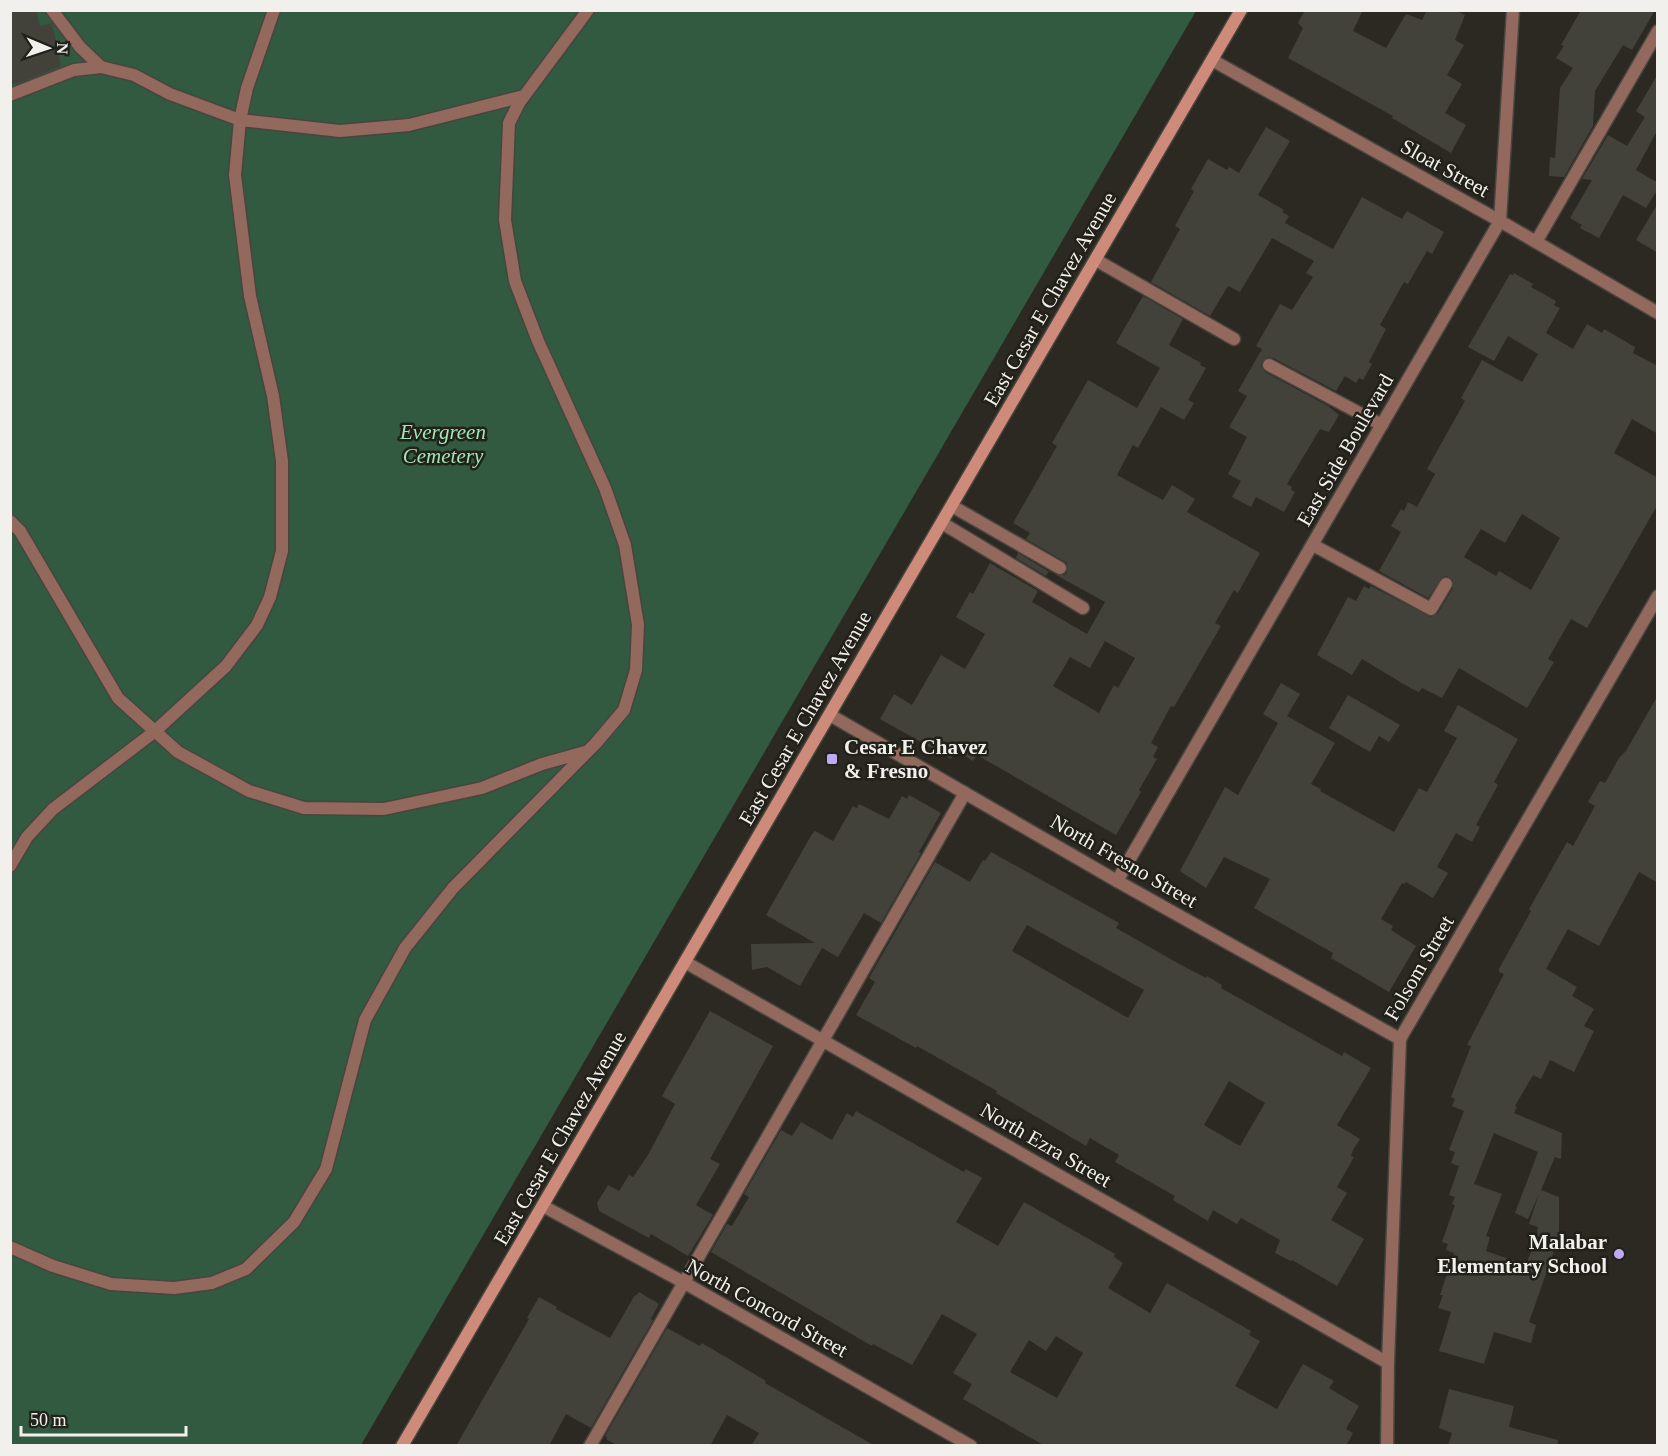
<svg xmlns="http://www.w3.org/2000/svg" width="1668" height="1456" viewBox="0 0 1668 1456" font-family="Georgia,serif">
  <rect width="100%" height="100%" fill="#2b2922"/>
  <path fill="#325a40" d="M10 11H1196L361 1445H11Z"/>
  <g fill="#43423a" fill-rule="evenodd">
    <path d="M10 10H36L40 26 52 23 61 66 19 83 10 84Z"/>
    <path d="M1305 10H1363L1353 31 1386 48 1406 14 1422 20 1427 10H1454L1465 15 1455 40 1464 45 1447 75 1462 84 1445 113 1466 125 1451 153 1392 118 1393 116 1288 58 1303 28 1298 23Z"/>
    <path d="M1581 10H1655L1632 50 1623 45 1595 91 1593 126 1564 177 1549 176 1550 157 1555 158 1560 88 1573 68 1556 58 1564 46 1561 45Z"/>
    <path d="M1658 74V129L1636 170 1658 183V189L1646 208 1623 195 1599 238 1580 228 1582 225 1570 218 1592 180 1582 179 1608 135 1627 146 1645 117 1636 111Z"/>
    <path d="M1266 127 1290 141 1258 195 1284 210 1282 212 1289 216 1285 223 1333 249 1362 197 1402 219 1407 211 1444 232 1432 254 1427 251 1408 284 1404 282 1380 325 1386 329 1369 362 1372 364 1363 380 1359 378 1356 383 1345 376 1336 391 1273 358 1268 357 1262 361 1261 366 1265 372 1328 406 1339 415 1329 432 1320 429 1287 484 1292 487 1291 490 1295 492 1284 512 1256 497 1251 507 1232 497 1241 481 1228 474 1247 437 1229 427 1247 396 1238 391 1262 349 1256 346 1280 304 1292 310 1313 277 1306 273 1314 261 1272 238 1240 292 1228 286 1210 316 1151 282 1180 229 1175 226 1194 191 1191 189 1208 159 1227 170 1229 167 1239 173Z"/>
    <path d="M1658 203V253L1636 240Z"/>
    <path d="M1514 273 1533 284 1531 287 1556 301 1554 305 1560 308 1546 333 1573 349 1587 324 1602 333 1604 329 1635 347 1633 353 1658 366V434L1632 419 1614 453 1658 478V504L1587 628 1571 619 1548 659 1554 662 1527 708 1459 668 1442 698 1422 688 1419 692 1412 689 1362 659 1352 675 1317 655 1348 597 1356 601 1364 586 1369 589 1371 586 1431 617 1438 613 1453 588V580L1447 576 1443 577 1428 598 1379 571 1401 532 1391 526 1401 509 1404 511 1408 502 1417 507 1435 474 1427 469 1465 401 1461 398 1482 360 1522 382 1538 354 1508 336 1494 361 1468 347 1510 274 1513 275ZM1522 514 1560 538 1531 590 1499 571 1496 576 1464 557 1481 529 1505 543Z"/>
    <path d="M1143 296 1183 319 1169 345 1201 363 1200 365 1206 368 1188 400 1194 403 1184 420 1161 407 1138 448 1133 445 1117 475 1163 500 1172 485 1195 499 1187 512 1260 553 1238 593 1234 590 1215 623 1221 626 1174 707 1171 706 1151 743 1158 747 1153 757 1157 759 1139 790 1141 792 1116 835 977 755 973 761 956 751 951 759 880 719 894 694 912 705 941 655 965 669 985 634 956 617 970 592 973 594 990 563 1038 591 1032 602 1087 634 1105 602 1056 575H1064L1067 573V563L1026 539 1030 533 1013 523 1057 446 1052 443 1088 380 1137 408 1160 368 1116 343ZM1105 641 1135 658 1118 688 1114 685 1099 713 1053 686 1070 657 1090 668Z"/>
    <path d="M1018 553 1053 574 1049 571 1046 576 1016 558Z"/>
    <path d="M1281 683 1300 694 1287 716 1335 743 1311 784 1321 789 1320 791 1394 832 1419 788 1427 792 1457 738 1444 731 1458 705 1518 739 1494 782 1498 785 1476 825 1480 827 1472 842 1456 833 1437 867 1448 873 1433 898 1406 882 1404 884 1402 883 1381 919 1393 926 1391 930 1416 946 1389 992 1331 958 1333 953 1254 908 1270 879 1224 857 1206 888 1180 871 1225 787 1238 795 1278 723 1263 714Z"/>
    <path d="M1348 695 1400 725 1389 742 1379 736 1370 752 1329 728Z"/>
    <path d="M1658 695V883L1639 872 1599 946 1568 929 1546 969 1577 987 1572 996 1594 1009 1584 1026 1594 1031 1574 1072 1550 1060 1541 1079 1533 1075 1515 1106 1517 1107 1514 1113 1562 1133 1561 1159 1555 1157 1541 1190 1559 1197V1237L1529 1322 1536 1325 1531 1343 1494 1332 1484 1364 1439 1351 1451 1312 1438 1308 1443 1295H1440L1454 1253 1446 1250 1448 1244 1442 1242 1455 1205 1452 1204 1455 1197 1449 1195 1459 1166 1451 1163 1455 1152 1449 1150 1464 1111 1452 1106 1455 1099 1451 1097 1471 1046 1467 1045 1504 974 1499 972V969L1531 911 1529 909 1567 842 1573 846 1595 806 1588 802 1600 781 1605 783 1619 758 1626 751ZM1494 1133 1538 1152 1515 1213 1528 1219 1539 1194 1529 1224 1538 1227 1537 1232 1538 1233 1526 1265 1486 1251 1490 1237 1486 1236 1502 1194 1474 1184Z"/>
    <path d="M909 795 941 813 919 852 921 853 881 923 864 913 838 957 822 948 800 986 767 967 752 970 751 944 815 943 766 915 812 834 815 831 833 841 853 806 857 808 859 804 889 819 902 796 907 799Z"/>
    <path d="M991 852 1119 923 1116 928 1183 966 1206 978 1207 976 1222 985 1221 988 1342 1056 1344 1052 1371 1068 1337 1125 1360 1139 1353 1150 1351 1156 1354 1157 1337 1187 1347 1193 1331 1220 1364 1239 1337 1286 1292 1260 1291 1261 1275 1253 1280 1240 1241 1218 1237 1224 1213 1210 1208 1221 1173 1200 1175 1196 1115 1162 1119 1155 1090 1138 1086 1146 996 1093 997 1091 917 1046 916 1048 856 1015 875 982 869 978 935 862 970 882 983 860 985 861ZM1027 925 1144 990 1128 1018 1012 951ZM1229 1081 1265 1103 1240 1146 1204 1125Z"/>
    <path d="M710 1011 773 1046 710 1159 720 1164 696 1205 713 1215 688 1256 651 1234 649 1238 599 1211 597 1203 608 1185 619 1191 629 1175 633 1177 648 1155 675 1104 662 1096Z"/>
    <path d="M856 1111 964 1172 966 1169 982 1178 956 1222 998 1246 1024 1202 1115 1254 1114 1257 1123 1263 1108 1288 1150 1313 1167 1283 1251 1331 1249 1335 1260 1341 1235 1386 1277 1409 1303 1364 1334 1381 1329 1388 1359 1406 1346 1429 1353 1433 1346 1446H1045L963 1399 972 1384 953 1373 977 1334 942 1314 912 1365 873 1344 872 1346 711 1252 727 1224 732 1226 749 1197 744 1194 781 1130 792 1136 801 1122 832 1140 847 1113 853 1117ZM1056 1336 1083 1353 1057 1398 1010 1372 1029 1340 1046 1351Z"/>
    <path d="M639 1292 659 1304 651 1319 653 1320 591 1428 566 1414 549 1446H456L529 1319 527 1318 539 1297 557 1307 556 1309 610 1338 635 1295 636 1296Z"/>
    <path d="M667 1328 700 1346 702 1343 766 1381 765 1383 875 1446H751L759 1433 727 1415 710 1446H618L606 1439 607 1437 605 1436Z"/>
    <path d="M1449 1389 1514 1406 1509 1427 1558 1440 1557 1446H1448L1452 1433 1439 1428Z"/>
  </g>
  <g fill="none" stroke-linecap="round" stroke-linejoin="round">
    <g stroke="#47453e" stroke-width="15">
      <g id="lane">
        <path d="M52 10 80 47 101 67"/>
        <path d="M10 95 74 70 101 67 134 75 170 94 240 120 340 131 409 125 524 96"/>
        <path d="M1536 242 1658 31"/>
        <path d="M1096 260 1234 339"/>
        <path d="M1269 365 1382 425"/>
        <path d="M952 506 1060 568"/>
        <path d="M10 521 20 531 118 698 178 752 249 791 304 808 384 809 482 788 542 764 585 752"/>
        <path d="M942 523 1083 608"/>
        <path d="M1313 545 1431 609 1446 584"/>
        <path d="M10 866 27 837 53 809 154 732 226 666 257 625 270 597 282 551V461L273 396 250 296 235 175 240 120 247 88 274 10"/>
        <path d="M10 1247 53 1266 111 1284 174 1288 212 1283 246 1269 294 1222 326 1169 365 1020 405 948 453 888 596 743 624 710 636 670 638 625 625 545 605 488 538 341 515 281 505 220 509 123 519 103 588 10"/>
        <path d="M590 1446 965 793"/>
      </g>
    </g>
    <g stroke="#47453e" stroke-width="15">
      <g id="street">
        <path d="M1212 60 1500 221 1658 313"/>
        <path d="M830 715 1117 881 1400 1039"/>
        <path d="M1117 881 1500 221 1513 10"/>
        <path d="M685 962 1388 1363"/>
        <path d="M543 1206 683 1282 971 1446"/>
        <path d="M1387 1446 1388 1363 1400 1039 1658 596"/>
      </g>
    </g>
    <g stroke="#47453e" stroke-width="15">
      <path id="secondary" d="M402 1446 1241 10"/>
    </g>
    <use href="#lane" stroke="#93685d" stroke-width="12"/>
    <use href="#street" stroke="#93685d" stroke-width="12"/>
    <use href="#secondary" stroke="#cf8b79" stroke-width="12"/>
  </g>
  <g fill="#bfa9f4" stroke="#212019" stroke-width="2">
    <rect x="826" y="753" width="12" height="12" rx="3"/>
    <circle cx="1619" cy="1254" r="6"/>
  </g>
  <g text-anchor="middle" stroke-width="5" stroke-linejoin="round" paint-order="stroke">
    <g font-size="21" fill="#f1f0ec" stroke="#212019">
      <text transform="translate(1445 168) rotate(29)" y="7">Sloat Street</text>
      <text transform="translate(1050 299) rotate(-60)" y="7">East Cesar E Chavez Avenue</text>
      <text transform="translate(1345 450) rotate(-60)" y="7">East Side Boulevard</text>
      <text transform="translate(805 718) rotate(-60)" y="7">East Cesar E Chavez Avenue</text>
      <text transform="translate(1124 861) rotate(30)" y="7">North Fresno Street</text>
      <text transform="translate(1419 968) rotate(-60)" y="7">Folsom Street</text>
      <text transform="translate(560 1138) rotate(-60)" y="7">East Cesar E Chavez Avenue</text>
      <text transform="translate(1046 1145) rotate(30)" y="7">North Ezra Street</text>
      <text transform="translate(767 1308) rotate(29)" y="7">North Concord Street</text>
    </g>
    <g font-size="21" font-style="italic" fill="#9fe7b6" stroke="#212019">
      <text x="443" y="439">Evergreen<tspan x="443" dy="24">Cemetery</tspan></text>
    </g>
    <g font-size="21" font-weight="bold" fill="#f1f0ec" stroke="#212019" text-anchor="start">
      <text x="844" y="754">Cesar E Chavez<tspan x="844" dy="24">&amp; Fresno</tspan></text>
      <text x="1607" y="1249" text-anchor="end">Malabar<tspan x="1607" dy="24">Elementary School</tspan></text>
    </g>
  </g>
  <rect width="1668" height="1456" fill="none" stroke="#f1f0ec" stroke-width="24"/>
  <g transform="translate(48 48) rotate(92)" stroke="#212019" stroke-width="4.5" paint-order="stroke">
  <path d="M0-4.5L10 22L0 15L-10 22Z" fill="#f1f0ec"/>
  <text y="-9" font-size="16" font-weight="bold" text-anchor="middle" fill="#f1f0ec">N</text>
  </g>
  <path d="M21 1426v9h165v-9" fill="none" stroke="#f1f0ec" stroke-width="3"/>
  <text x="30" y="1426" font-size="18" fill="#f1f0ec" stroke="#212019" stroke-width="4.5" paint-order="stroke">50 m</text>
</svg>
